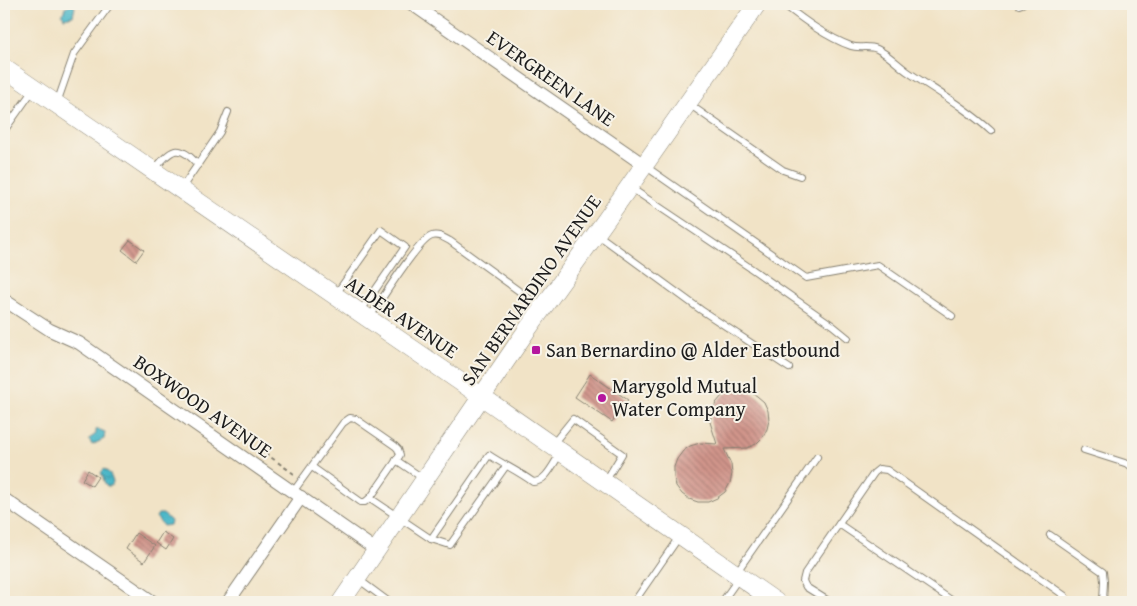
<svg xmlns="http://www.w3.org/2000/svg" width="1137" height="606" viewBox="0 0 1137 606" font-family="'Gentium Book Plus',serif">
  <defs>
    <pattern id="water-ripples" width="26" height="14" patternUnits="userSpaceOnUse" patternTransform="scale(1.25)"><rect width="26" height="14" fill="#4cb7c8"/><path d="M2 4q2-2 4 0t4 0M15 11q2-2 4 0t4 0" fill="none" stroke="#3e94a2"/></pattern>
    <pattern id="building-back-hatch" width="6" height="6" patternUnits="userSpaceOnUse" patternTransform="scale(1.25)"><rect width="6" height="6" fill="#d1958b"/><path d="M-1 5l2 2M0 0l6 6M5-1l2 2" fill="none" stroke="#a97971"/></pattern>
  </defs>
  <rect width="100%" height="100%" fill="#f7f3e8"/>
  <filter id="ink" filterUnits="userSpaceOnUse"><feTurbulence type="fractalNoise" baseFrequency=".02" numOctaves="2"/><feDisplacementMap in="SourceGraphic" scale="10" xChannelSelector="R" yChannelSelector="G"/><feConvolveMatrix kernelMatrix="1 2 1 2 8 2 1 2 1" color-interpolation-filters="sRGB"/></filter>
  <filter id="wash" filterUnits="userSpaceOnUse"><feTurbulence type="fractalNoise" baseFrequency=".0096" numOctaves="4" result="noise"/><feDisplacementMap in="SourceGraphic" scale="20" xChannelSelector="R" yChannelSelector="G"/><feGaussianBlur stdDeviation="1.12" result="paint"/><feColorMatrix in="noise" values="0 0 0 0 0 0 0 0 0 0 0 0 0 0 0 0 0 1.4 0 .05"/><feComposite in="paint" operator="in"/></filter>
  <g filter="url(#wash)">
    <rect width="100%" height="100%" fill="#f1e3c6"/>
    <g fill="url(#water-ripples)" stroke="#346a72">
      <path d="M72 4 75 7 73 16 64 18 62 14 65 10 64 8Z"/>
      <path d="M98 429 105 432 104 439 92 445 89 439 96 434V430Z"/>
      <path d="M104 469C110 472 111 476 113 482L111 486H107C103 483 104 477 101 473Z"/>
      <path d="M158 514H163L171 521 170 525 163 526 156 517Z"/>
    </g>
    <g id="blocks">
      <g fill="url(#building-back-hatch)">
        <path d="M130 240 144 250 136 261 122 250Z"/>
        <path d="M590 374 628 400 612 422 575 397Z"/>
        <path d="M740 390 749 391 757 396 764 402 768 411 769 420 767 429 763 437 756 444 747 448 724 449 731 464 732 474 730 483 725 492 717 498 708 502H698L689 499 682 494 676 486 674 477V467L677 459 683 451 690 446 700 443 717 444 710 422 712 412 716 403 722 396 730 391Z"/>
        <path d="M88 470 98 477 92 486 82 480Z"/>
        <path d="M163 532 173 539 166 550 156 543Z"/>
        <path d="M136 533 155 546 144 562 126 549Z"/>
      </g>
    </g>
  </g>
  <g filter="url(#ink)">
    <use href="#blocks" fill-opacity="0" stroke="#868071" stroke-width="1"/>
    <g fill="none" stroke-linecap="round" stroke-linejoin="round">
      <g stroke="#868071" stroke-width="8">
        <g id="service">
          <path d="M783 4C804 20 826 37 851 46 859 49 868 45 877 49 888 54 898 65 908 72 936 91 966 108 991 131"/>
          <path d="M1017 4 1019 5 1022 4"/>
          <path d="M57 103 74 54 109 6"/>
          <path d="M689 104 783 170 800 176"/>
          <path d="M4 131 33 90"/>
          <path d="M645 166 806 278 878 265 952 316"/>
          <path d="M154 170C171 150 178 141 198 165"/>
          <path d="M631 188 752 269 832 325 848 338"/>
          <path d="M181 189 220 132 228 112"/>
          <path d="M597 234 701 310 789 368"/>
          <path d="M336 294 381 230 405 247 360 312"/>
          <path d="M370 317C380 302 418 240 432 236 439 234 444 238 450 241L541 307"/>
          <path d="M552 445 573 419 622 454 605 482"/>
          <path d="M1084 450 1128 464 1133 468"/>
          <path d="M396 460 424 479"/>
          <path d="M293 492 343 423 350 418 356 419 395 446 398 449 400 455 371 497 365 502H361L312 467"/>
          <path d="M370 498 431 539 450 545 506 466"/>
          <path d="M839 524 954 602"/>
          <path d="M1050 535 1103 572 1104 581 1103 602"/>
          <path d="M431 539 489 455C504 465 518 471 533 482 546 482 553 464 560 454"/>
          <path d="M736 573 817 457"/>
          <path d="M358 579 389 602"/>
          <path d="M634 602 679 537"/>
          <path d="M722 602 739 578"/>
          <path d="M752 602 759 592"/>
          <path d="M830 602 806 587 803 581 805 573 874 473 879 469 887 470 1065 596 1067 602"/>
        </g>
      </g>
      <g stroke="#868071" stroke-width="14">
        <g id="minor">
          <path d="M412 4 644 165"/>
          <path d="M4 300 50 330 79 343 376 550"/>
          <path d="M4 499 153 602"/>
          <path d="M228 602 301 497"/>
        </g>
      </g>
      <g stroke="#868071" stroke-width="19">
        <g id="secondary">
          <path d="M4 68 481 396 776 602"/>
          <path d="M341 602 527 330 608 217 757 4"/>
        </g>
      </g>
      <path stroke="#868071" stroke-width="2" stroke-dasharray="4 4" stroke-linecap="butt" d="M265 453 294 474"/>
      <use href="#service" stroke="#fff" stroke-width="6"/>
      <use href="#minor" stroke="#fff" stroke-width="12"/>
      <use href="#secondary" stroke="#fff" stroke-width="18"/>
    </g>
  </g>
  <g fill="#b5179e" stroke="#f7f3e8" stroke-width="2">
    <rect x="531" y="345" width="10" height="10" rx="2.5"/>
    <circle cx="602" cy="398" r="5"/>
  </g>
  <g text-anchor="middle" stroke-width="4" stroke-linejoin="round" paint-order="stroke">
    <g font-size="20" fill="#1c1c1c" stroke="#f7f3e8">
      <text transform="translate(551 78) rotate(35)" y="7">EVERGREEN LANE</text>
      <text transform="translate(531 290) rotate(-55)" y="7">SAN BERNARDINO AVENUE</text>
      <text transform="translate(402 317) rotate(34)" y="7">ALDER AVENUE</text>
      <text transform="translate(203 406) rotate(35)" y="7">BOXWOOD AVENUE</text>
    </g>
    <g font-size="20" fill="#1c1c1c" stroke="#f7f3e8" text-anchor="start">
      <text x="546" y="357">San Bernardino @ Alder Eastbound</text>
      <text x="612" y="393">Marygold Mutual<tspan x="612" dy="23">Water Company</tspan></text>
    </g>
  </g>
  <rect width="1137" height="606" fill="none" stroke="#f7f3e8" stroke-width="20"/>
</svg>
